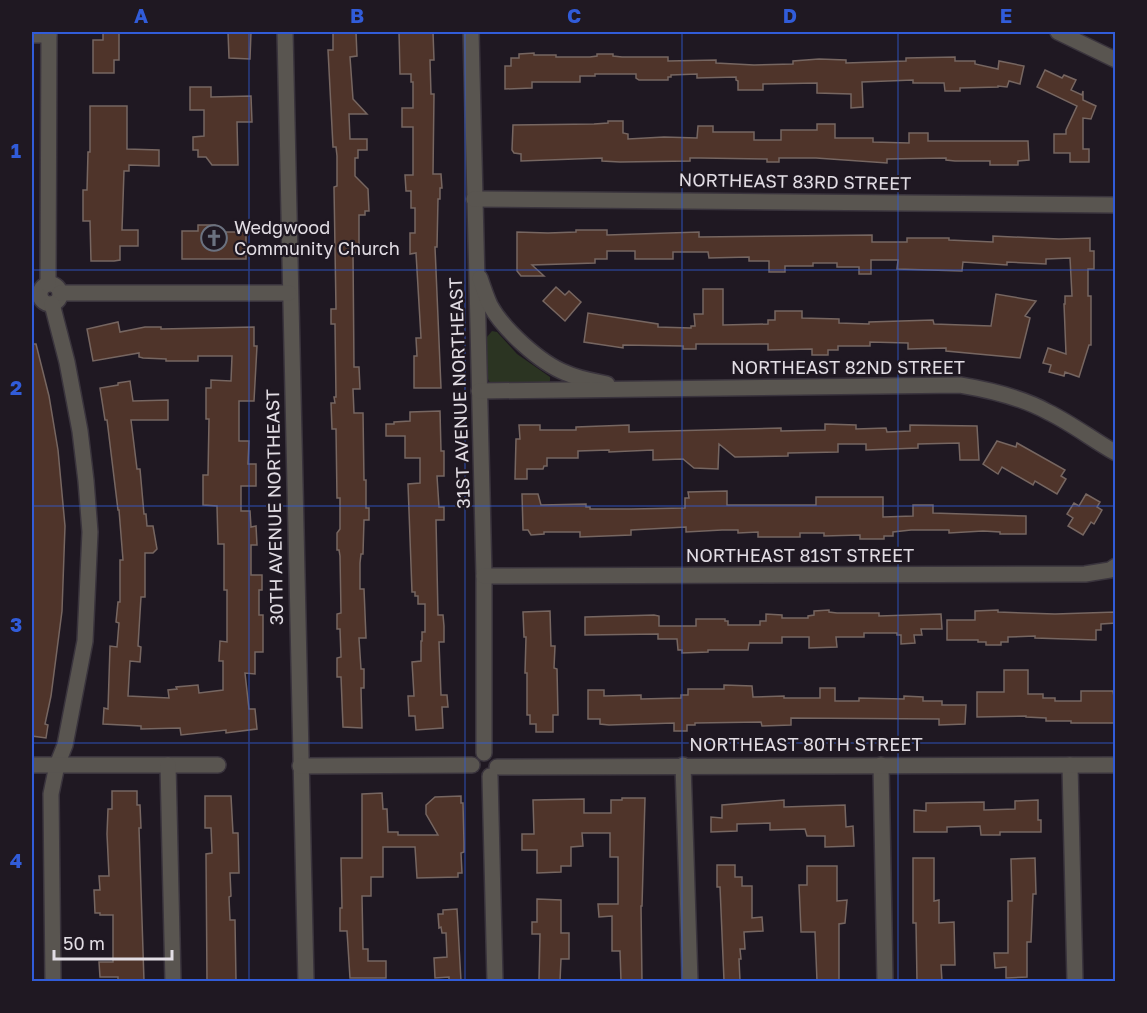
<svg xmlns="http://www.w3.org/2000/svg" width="1147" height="1013" viewBox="0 0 1147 1013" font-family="'Golos Text',sans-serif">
  <rect width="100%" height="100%" fill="#1f1822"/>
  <path fill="#2b3422" d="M492 331 497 332 517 354 550 377V381L547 383H490L487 377V337Z"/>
  <g fill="#4f342a" stroke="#766661" stroke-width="1.5">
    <path d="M103 32H119V60H114V73H93V40H103Z"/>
    <path d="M228 32H251L250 59 229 58Z"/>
    <path d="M333 32H356L357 56 350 57 353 99 367 114H349L350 139H367V150H358V158H355V176L368 189 369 211H365V215H359V252L353 253 354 367H359L360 389H353L354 413H363L364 480H366V508H369V520H364L363 554H361L360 563V589H364L366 638H359L361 669H364V688H361L362 728 343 727 341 677H337V658L341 657 340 629H337V614L341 613 340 556 339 550H337V533L340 529V498H337L336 429H332L331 403H335L334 397H336L335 324H331V309H336L334 187 337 186V156L336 147H333L328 50H333Z"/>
    <path d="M399 32H433L434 60H430L431 94H434L433 174H441L442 188H440V199H438L437 247H435L441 388H414V356H417L416 338H421L416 253 410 254V233H415V208H411V191H406L405 175H413V127H402V108H413V82H411V74H400Z"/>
    <path d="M534 53V55H556V57H590L597 56V54H613V56L622 57H668V61L716 60V63L754 65 793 64V61L819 59 846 60V63L906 61V58L955 57V61H975V64L998 69 999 61 1024 66 1020 84 1009 81 1007 87 998 86V87L960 88V91H945L944 83H913V80L862 82 863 107 851 108V94L817 93V83L763 84V90H738V81L736 80V77L697 78V74L671 75V77H668V80H639L636 78V74H595V76H580V82H532V88L505 89V66H511V58H519V54Z"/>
    <path d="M1045 70 1062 78 1064 75 1076 80 1071 90 1082 95 1083 91V100L1096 106 1091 119 1083 118V149H1089V162H1070V153H1054V134H1066V130L1077 106 1037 87Z"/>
    <path d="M190 87H211V97L251 96 252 122H237L238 165H212L206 157H198V150H193V137L204 136V110H190Z"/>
    <path d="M90 106H127V149L159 150V166L129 165V171H124L122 230H138V246H120V260L114 261H91L90 221H83V190H87L88 152H90Z"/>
    <path d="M608 121H623V133L628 134V139L664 137 697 138 698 126H713V132H754V140H781V130H817V124H835V138H873V142L909 143V133H928V141H1028L1029 160 1018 161V165H990V161H955L946 160V158L887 159V163L816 158H779V162H767V159L701 158H690V161L620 162 602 161V158L521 161V154L514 153 512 150 513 125 594 124 608 123Z"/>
    <path d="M198 225H215V232H246V259H182V231H198Z"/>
    <path d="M576 230H607V235L699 232V237L872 235V242H907V238H949V240L993 242V236L1059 239 1090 238V251H1094V269H1088V296H1091V345H1089L1079 377 1065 372 1064 376 1049 372 1051 365 1043 363 1048 348 1066 354 1064 304H1065V296H1072L1070 258 1046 259V264L1007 262V265L963 262 962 271 897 269 898 260H871V274H859V267H837V263H813V266H785V272H769V261H749V257L709 258 708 252H673V259H635V251H607V259H595V263L532 265 544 276H521L517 271V232L548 233 576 232Z"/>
    <path d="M556 287 565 295 569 291 581 302 565 321 543 301Z"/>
    <path d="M703 289H723V325L768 324V320H775V311H802V318L839 319V323L869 324V322L933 320 934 324 991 326 996 294 1036 301 1025 316 1030 318 1020 358 946 351V348L908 349V343L870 342V346H838V350H828V355H812V349L768 350V344H696V349H683V346L623 345V348L584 342 588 313 658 324V327L691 328V326H695L694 314H703Z"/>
    <path d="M118 322 120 332 145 327H161V329L254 327V346H257L254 401H239V441H249L248 464H256V486H241V511H250L251 527 256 526 257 545H251V575H262V590H259V615H263V652H255V674L245 673 249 709H255L257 729 226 733V730L181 735 180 728 141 729V726L103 724 104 708 108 709 110 646 117 647 119 623 116 622 118 602H120V560H123L119 510H118L107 420H105L100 388 118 385V383L130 381 133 401 168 400V420H131L137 469H140L144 514H146L147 526H153L157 549 153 553H145V597H141L138 646 141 647 140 662 130 661 128 696 169 698 168 690 177 689 176 687 198 685 199 693 223 690V661H219L220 641 227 642V590H224V544H218L217 506 203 505V475H208L209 419H206V388H211V380L231 381 232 356H198V361H166V359L143 358 139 357V353L93 361 87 329Z"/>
    <path d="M32 344H36L49 396 58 450 65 526 62 611 51 696 45 724 48 725 46 738 32 736Z"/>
    <path d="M440 411 441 451H444V476H437L439 507H444V520H436L438 615H443L444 626V642H439L441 695H447L448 707H442L443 728 416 730 415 716H409L408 696H414L412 662 421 661V641H422V632H425V604H418V596H415V592H412L408 484 420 483V458H405V436H386V424H394V422L410 421V412Z"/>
    <path d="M825 424 856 425V429L886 428 887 432 910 431V425L977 426 979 460H960L959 443 918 444V448L866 450V444H838V452L788 453V456L735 457 719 444 718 469 694 468 683 459 653 460V450L609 452V450L578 451V458H547V466H544L543 469H527V479H515L516 439H520L519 425H540V430H576V427L629 425V432L781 428V431L825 430Z"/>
    <path d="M997 441 1016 447 1017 443 1065 470 1061 476 1066 479 1057 494 1035 481 1033 485 1002 467 998 474 983 464Z"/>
    <path d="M727 491V505H816V497H883V517L913 516V505H933V513L1026 516V534H1000V532L983 531 949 533V530H911L893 532V536H884V539H860V535L824 536V533H800V537H758V532L738 533V530H722L686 532V527L631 530V535L580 537V532H544V534L531 535 528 530H523L522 494H538L541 505 586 504V507H590V509H631L685 508V498H689L688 492Z"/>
    <path d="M1086 494 1100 502 1097 507 1102 510 1094 524 1091 522 1083 535 1068 526 1073 518 1067 514 1074 503 1079 506Z"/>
    <path d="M829 610V612L837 613H879V616L941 614 942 629H921L922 635H914L915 643 901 644V635H897V633H864V637H836L837 647 809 648V637H782V643H749L748 650H708V652L682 653V650H678L677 639H658V634L585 635V617L654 615 659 616V626H696V619H725V621H728V625H760V621H766V614L782 615V618H808V616L814 615V611Z"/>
    <path d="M998 610V612L1055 614 1116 612V623L1101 624V630H1096V640L1035 638V636L1008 637V642H1001V645H986V642H978V640H947V620H975V611Z"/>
    <path d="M550 611 551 646H555L554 668 557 669 558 715H553V732H536V724H530V715H527V673H525L526 637H524L523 612Z"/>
    <path d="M1004 670H1028V694H1043V698H1055V701H1081V691H1113L1114 697H1116V723H1071V721H1046V718L1026 717V716L977 717V692H1004Z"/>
    <path d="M724 685 752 686 753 697 784 696V698H820V688H835V701H859V698L904 699V696L923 697V701H942V705H966L965 724 939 725V719L791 718V725L762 726 761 722 695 723V725H687V731H674V723L609 725 600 724V719H588V690H604V696L641 695V699L681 698V695H688V689H724Z"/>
    <path d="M112 791H137V805H140L141 828H139L144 981H118V977H100L99 962H113V915H100V913H95L94 890H100L99 876H109L107 834 108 809H112Z"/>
    <path d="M382 793 383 809H387L388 832H398V835H438L426 814V805L435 797 461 796V803H463L464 843V852L461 853 462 873H458V877L417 878 415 847H383V877H371V896H362L363 949H368V961H386V978H350L347 931H340V908H342L341 858H362V794Z"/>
    <path d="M205 796H231L233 833H238L239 873H230L231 896 229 897 230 920H235L236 981H207L206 854 212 853 211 828H205Z"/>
    <path d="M622 798H645L642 906H641L642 981H621L620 951H612V916L599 917 598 904H618V857H610V833H582L583 846 571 847V866H561V872L537 873V850H522V834H534L533 800 584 799V813H611V800H622Z"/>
    <path d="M784 800V807L845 805 846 827 853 826 854 846 825 847V836H807L805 829 770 830V823L737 824V831L711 832V817L722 818V805Z"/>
    <path d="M1038 800V820H1041V832H1000V835H981L980 826 947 827V832H914V810L926 811V803L984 802V810L1015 809V801Z"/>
    <path d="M913 858H934V901L939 900V923L954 922 955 965H941L942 981H917L916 923H913Z"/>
    <path d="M1035 858 1036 894H1033L1031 942H1027V977L1006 978V967L995 968 994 953H1008V901H1012L1011 859Z"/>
    <path d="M717 865H735V877H742V886H752V918L762 917 763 931 744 932 745 949H740L741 959H739L740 981H724L720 887H717Z"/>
    <path d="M807 866H837V901L847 900 845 923 839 924V981H817L815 932H801L799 885H807Z"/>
    <path d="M537 899 561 900V933H569V959H561L560 981H539L540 934H532V922H537Z"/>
    <path d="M457 909 461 981H449V977L435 978 434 958 447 957 446 933H442L441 927 439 928 438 914H443V910Z"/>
  </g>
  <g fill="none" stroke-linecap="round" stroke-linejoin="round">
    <g stroke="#3a343d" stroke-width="18">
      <g id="minor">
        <path d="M285 32 306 982"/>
        <path d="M471 32 484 576V753"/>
        <path d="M1058 32 1116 60"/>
        <path d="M32 35H49"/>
        <path d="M474 199 1116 205"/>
        <path d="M480 278C483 287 486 296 490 305 503 329 540 363 566 373 579 379 593 381 607 384"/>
        <circle cx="50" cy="294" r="10"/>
        <path d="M48 284 49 32"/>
        <path d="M60 293H289"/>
        <path d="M52 304 67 362 80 431 86 481 90 532 85 641 65 745 57 765 51 794 53 982"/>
        <path d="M479 391 960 385C990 390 1021 397 1048 412 1071 423 1093 440 1116 453"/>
        <path d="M484 576 1085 574 1110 570 1116 566"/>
        <path d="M32 765H218"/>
        <path d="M168 765 173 982"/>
        <path d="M683 765 690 982"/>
        <path d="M881 765 885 982"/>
        <path d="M1070 765 1075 982"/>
        <path d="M300 766 472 765"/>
        <path d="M497 767 1116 765"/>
        <path d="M490 776 495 982"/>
      </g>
    </g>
    <use href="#minor" stroke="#595550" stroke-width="15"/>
  </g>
  <path fill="none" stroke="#315cd9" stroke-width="1.5" stroke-opacity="0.55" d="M249 32V982M465 32V982M682 32V982M898 32V982M32 270H1116M32 506H1116M32 743H1116"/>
  <defs>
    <g id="church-ring" transform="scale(1.35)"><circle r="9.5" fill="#1f1822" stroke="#6b7280" stroke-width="1.5"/><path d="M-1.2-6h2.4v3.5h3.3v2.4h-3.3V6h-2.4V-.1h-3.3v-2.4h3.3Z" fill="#6b7280"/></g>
  </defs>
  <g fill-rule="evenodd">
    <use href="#church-ring" x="214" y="238"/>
  </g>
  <g text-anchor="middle" stroke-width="4.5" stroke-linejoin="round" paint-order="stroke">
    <g font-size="18" fill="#e2dde4" stroke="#1f1822">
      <text transform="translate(795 182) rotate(1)" y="6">NORTHEAST 83RD STREET</text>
      <text x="848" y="374">NORTHEAST 82ND STREET</text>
      <text transform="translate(460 393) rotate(-92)" y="6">31ST AVENUE NORTHEAST</text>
      <text transform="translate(275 507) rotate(-91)" y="6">30TH AVENUE NORTHEAST</text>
      <text x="800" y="562">NORTHEAST 81ST STREET</text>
      <text x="806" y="751">NORTHEAST 80TH STREET</text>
    </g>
    <g font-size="18" fill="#e2dde4" stroke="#1f1822" text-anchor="start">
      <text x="234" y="234">Wedgwood<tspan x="234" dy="21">Community Church</tspan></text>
    </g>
  </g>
  <rect width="1147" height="1013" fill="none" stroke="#1f1822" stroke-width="66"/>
  <path d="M54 950v9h118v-9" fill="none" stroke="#e2dde4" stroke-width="3"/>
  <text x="63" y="950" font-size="18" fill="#e2dde4" stroke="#1f1822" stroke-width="4.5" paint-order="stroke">50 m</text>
  <rect x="33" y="33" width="1081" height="947" fill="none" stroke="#315cd9" stroke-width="2"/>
  <g font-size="20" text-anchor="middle" font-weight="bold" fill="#315cd9">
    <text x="141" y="23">A</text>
    <text x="357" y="23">B</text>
    <text x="574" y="23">C</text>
    <text x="790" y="23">D</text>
    <text x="1006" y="23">E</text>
    <text x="16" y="158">1</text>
    <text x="16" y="395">2</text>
    <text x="16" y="632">3</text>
    <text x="16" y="868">4</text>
  </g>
</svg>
